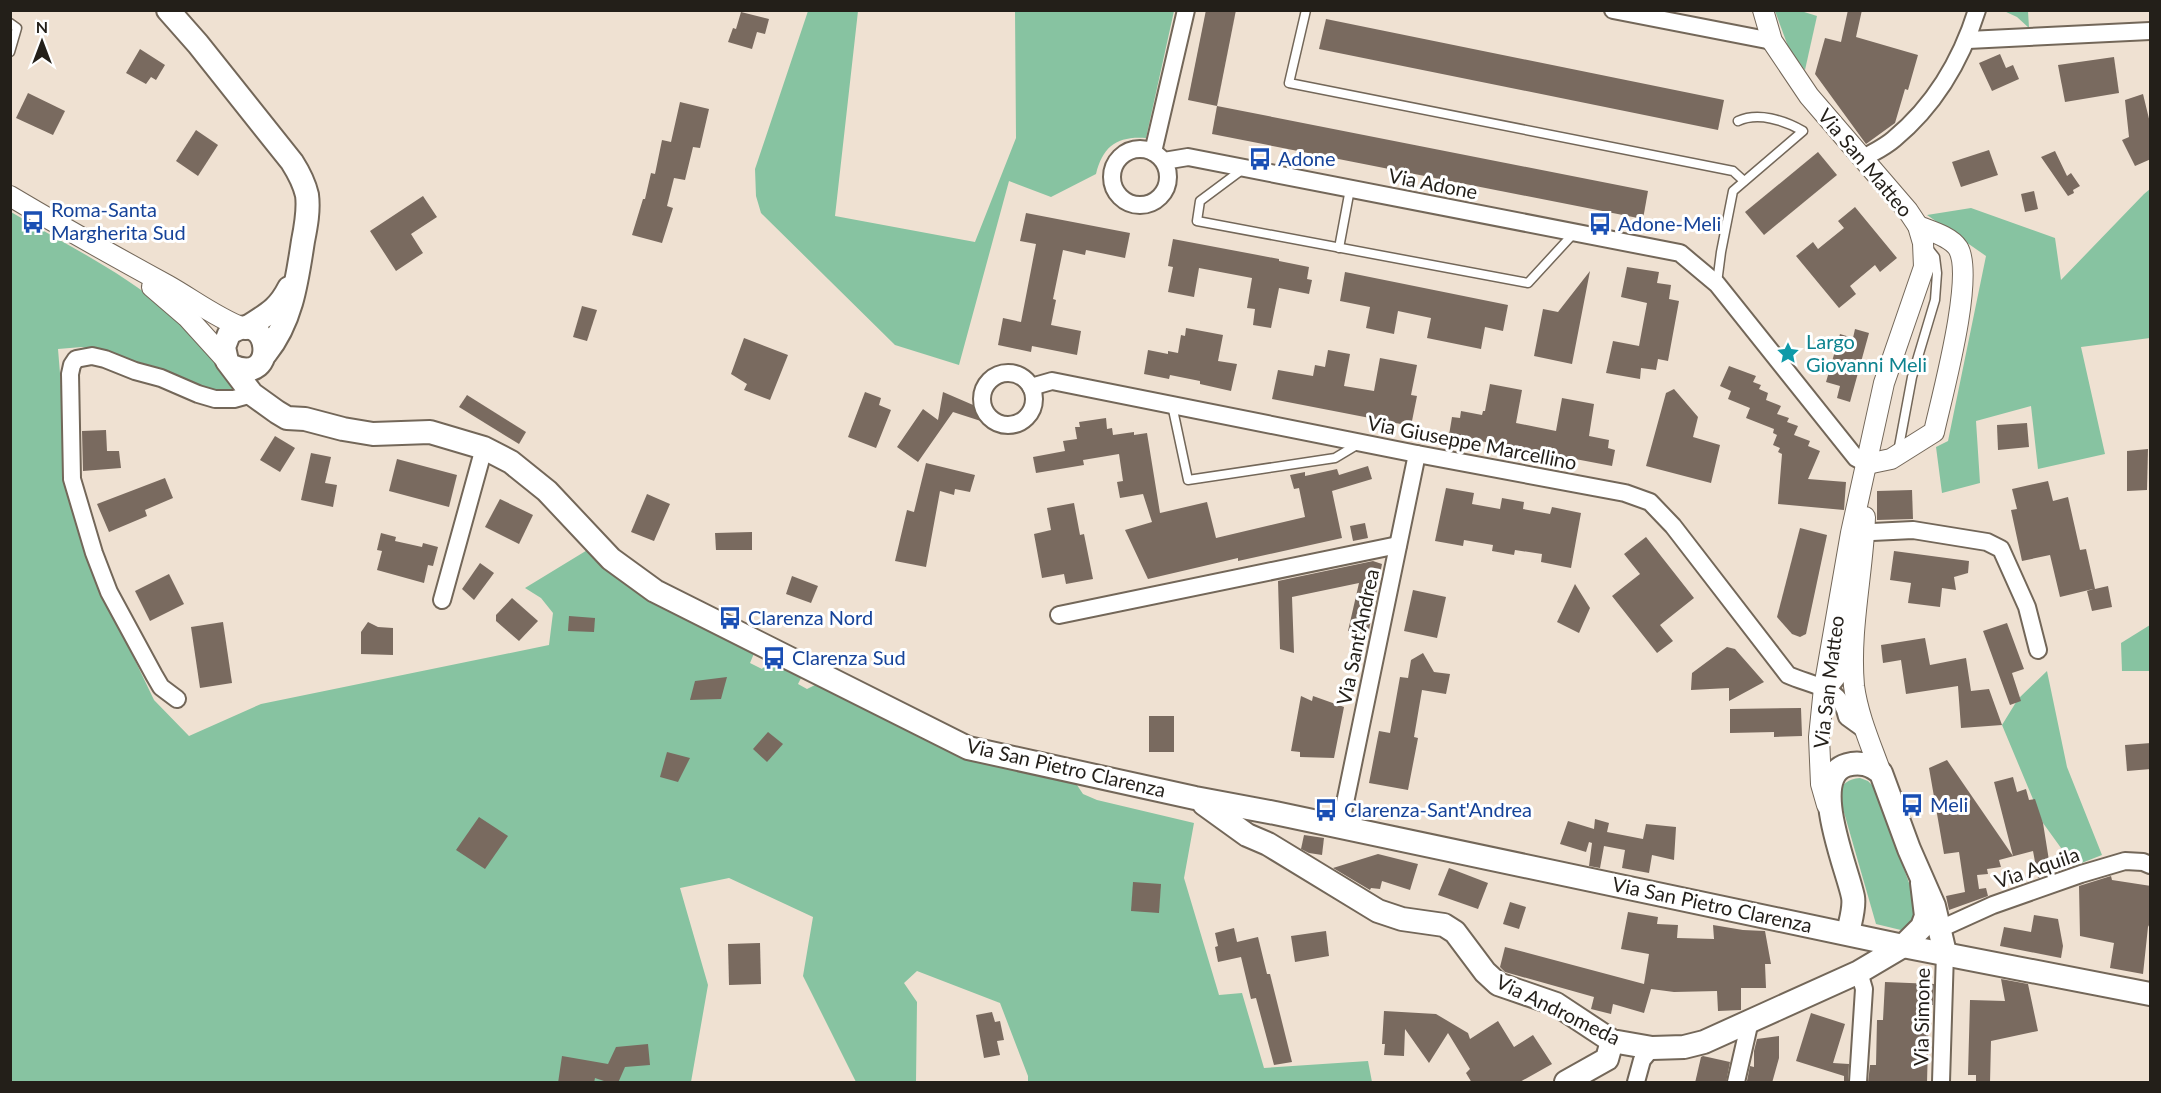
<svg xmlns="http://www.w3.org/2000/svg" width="2161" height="1093" viewBox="0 0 2161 1093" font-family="Lato,sans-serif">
  <rect width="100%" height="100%" fill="#efe1d2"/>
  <g fill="#87c3a1">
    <path d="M808 11H858L835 216 975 242 1016 138 1015 11H1174L1146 138C1117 136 1103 146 1096 174L1051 197 1009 181 959 365 895 345 761 213 756 196 755 169Z"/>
    <path d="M1775 11H1801L1817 16 1805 70 1789 49Z"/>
    <path d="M2004 11H2028L2029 28 2017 17Z"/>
    <path d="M2150 189V338L2081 347 2105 454 2038 469 2031 406 1976 421 1980 483 1942 493 1936 447 1948 441 1986 256 1927 215 1971 208 2055 238 2061 280 2144 194Z"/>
    <path d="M11 212C63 243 121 271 167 310 195 334 219 363 243 391L212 392 99 351 82 347 58 349 69 483 88 562 154 700 189 736 261 704 549 645 553 613 541 598 525 588 589 549 634 590 674 612 755 651 750 663 762 669 769 659 802 676 798 684 807 689 817 684 968 760 1075 782 1083 794 1097 800 1194 823 1184 878 1219 995 1242 993 1264 1068 1368 1061 1372 1082H1028V1076L1000 1003 917 971 904 983 917 1002 916 1082H856L803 976 813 917 729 878 680 888 708 985 691 1082H11Z"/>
    <path d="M2150 625V671H2122L2121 643Z"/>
    <path d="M2047 671 2067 767 2102 855 2074 866 2043 823 2002 725 2018 699Z"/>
    <path d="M1860 778 1868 781 1874 787 1916 902V919L1905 931 1876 924 1839 795C1842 783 1848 779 1860 778Z"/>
  </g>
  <g fill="#796a5f">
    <path d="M1206 10H1236L1217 106 1188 100Z"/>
    <path d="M1848 10H1862L1856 37 1918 55 1908 90 1905 89 1895 123 1866 144 1815 74 1825 38 1841 42Z"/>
    <path d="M741 12 769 19 765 34 757 32 752 49 728 42 733 28 736 29Z"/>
    <path d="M1326 19 1724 100 1718 130 1319 49Z"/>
    <path d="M140 49 165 65 156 80 151 77 146 84 126 73Z"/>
    <path d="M2000 54 2006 68 2013 65 2019 79 1992 91 1979 63Z"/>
    <path d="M2114 57 2119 93 2065 102 2058 65Z"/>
    <path d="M28 93 65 111 53 135 16 118Z"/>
    <path d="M2143 94 2151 127V159L2135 166 2122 140 2129 137 2125 100Z"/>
    <path d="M680 102 709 109 700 148 693 147 685 180 674 178 667 206 673 208 662 243 632 235 643 199H645L651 173 655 174 662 140 671 142Z"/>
    <path d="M1217 106 1648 191 1643 219 1212 134Z"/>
    <path d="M196 130 218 145 198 176 176 161Z"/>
    <path d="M1989 150 1998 175 1961 187 1952 162Z"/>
    <path d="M2055 151 2067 176 2071 173 2080 186 2073 190 2074 193 2068 196 2041 157Z"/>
    <path d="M1818 152 1837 175 1764 235 1745 212Z"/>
    <path d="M2034 191 2038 209 2025 212 2021 194Z"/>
    <path d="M423 196 437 217 411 234 423 253 396 271 370 231Z"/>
    <path d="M1855 207 1897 258 1880 272 1875 265 1850 286 1856 294 1839 308 1796 256 1813 242 1818 249 1844 228 1838 221Z"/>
    <path d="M1026 213 1130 233 1125 258 1086 250 1085 255 1063 250 1053 299 1056 300 1051 325 1081 331 1077 355 1032 346 1031 352 998 345 1003 318 1021 322 1036 244 1020 241Z"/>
    <path d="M1173 239 1279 259V261L1309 267 1307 279 1312 280 1309 294 1279 288 1271 328 1253 325 1255 309 1247 308 1252 278 1199 268 1194 297 1168 292 1173 267 1168 266Z"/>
    <path d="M1627 267 1659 272 1657 283 1671 285 1669 299 1679 301 1668 361 1658 359 1656 370 1641 368 1640 379 1606 373 1613 341 1639 346 1647 303 1621 297Z"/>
    <path d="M1590 271 1572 364 1534 356 1543 309 1558 312Z"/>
    <path d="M1345 272 1508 305 1503 331 1485 327 1481 349 1427 338 1431 318 1398 311 1394 334 1366 328 1370 307 1340 301Z"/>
    <path d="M582 306 597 310 587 341 573 337Z"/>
    <path d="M1186 328 1223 335 1218 361 1237 364 1231 391 1200 384V381L1170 375 1169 379 1144 374 1148 350 1168 354V351L1178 353 1181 335 1185 336Z"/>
    <path d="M1855 329 1869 333 1850 402 1837 398 1840 386 1826 382 1840 334 1853 338Z"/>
    <path d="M744 338 788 355 770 400 744 390 747 384 731 374Z"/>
    <path d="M1328 350 1350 354 1344 386 1374 391 1380 358 1417 365 1411 395 1417 396 1411 426 1272 399 1278 370 1313 376 1315 365 1325 367Z"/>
    <path d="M1729 366 1756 376 1753 382 1761 385 1759 389 1768 393 1766 400 1781 406 1777 414 1789 418 1787 422 1798 426 1794 435 1810 441 1808 446 1820 451 1808 479 1846 482 1844 510 1778 504 1782 454 1778 452 1780 448 1773 445 1777 435 1773 433 1774 429 1746 418 1750 408 1728 399 1731 391 1720 386Z"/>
    <path d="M1490 384 1522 390 1516 423 1556 431 1562 398 1594 404 1589 436 1609 440 1608 448 1615 450 1612 466 1449 435 1452 417 1460 418 1461 411 1482 415 1483 411H1485Z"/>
    <path d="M1674 389 1698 417 1693 437 1720 445 1711 483 1646 466 1666 393Z"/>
    <path d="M865 392 881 398 879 405 891 410 876 448 848 437Z"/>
    <path d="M943 392 994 414 990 424 953 412 918 462 897 447 923 409 938 420Z"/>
    <path d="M467 395 526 432 519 444 459 407Z"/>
    <path d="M1106 418 1107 429 1112 428 1113 435 1134 432V435L1147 433 1160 513 1207 502 1216 538 1305 517 1299 488 1294 489 1290 475 1305 472V476L1337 469 1339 475 1368 466 1372 479 1332 491 1342 538 1238 561V558L1148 579 1125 530 1152 522 1143 494 1120 498 1117 482 1123 481 1119 454 1083 460 1084 465 1036 473 1033 457 1065 451 1063 441 1077 439 1075 427H1080L1079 422Z"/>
    <path d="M2027 423 2029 447 1998 450 1997 425Z"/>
    <path d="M106 430 107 451H119L121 468 83 471 82 431Z"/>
    <path d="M275 436 295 448 280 472 260 460Z"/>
    <path d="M2148 449 2147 490 2127 491V451Z"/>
    <path d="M311 453 331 457 325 483 337 485 333 507 301 500Z"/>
    <path d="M397 459 457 475 449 507 389 491Z"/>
    <path d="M926 463 975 475 970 492 955 489 954 495 940 491 926 567 895 561 907 510 914 512Z"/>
    <path d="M165 478 173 498 145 510 147 516 109 532 97 504Z"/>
    <path d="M2048 481 2053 501 2068 497 2080 550 2086 549 2095 589 2108 586 2112 607 2092 611 2087 591 2093 589 2060 597 2050 555 2022 561 2011 510 2017 509 2012 489Z"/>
    <path d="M1446 488 1474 493 1472 504 1500 509 1502 498 1524 502 1523 509 1550 514 1552 507 1581 513 1571 568 1541 562 1542 554 1515 550 1514 555 1492 551 1493 545 1464 540 1463 546 1435 541Z"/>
    <path d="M1912 490 1913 519 1877 520V491Z"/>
    <path d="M647 494 670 504 654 541 631 532Z"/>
    <path d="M500 499 533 515 519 544 485 527Z"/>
    <path d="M1074 503 1080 535 1084 534 1093 579 1066 584 1064 574 1042 578 1034 534 1051 530 1047 508Z"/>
    <path d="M1365 523 1368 538 1353 541 1350 526Z"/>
    <path d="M1800 528 1827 535 1806 634 1800 637 1792 634 1777 617Z"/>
    <path d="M752 532V550H716L715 533Z"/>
    <path d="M381 533 396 537 395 541 422 547 423 543 438 547 433 566 428 565 424 583 377 570 382 551 377 550Z"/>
    <path d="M1646 537 1694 598 1660 625 1673 641 1657 653 1612 596 1640 574 1624 554Z"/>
    <path d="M1894 551 1969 561 1968 573 1954 577 1956 590 1942 588 1940 607 1908 603 1911 583 1890 580Z"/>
    <path d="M1373 561 1382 564 1368 635 1348 631 1359 583 1292 597 1294 653 1280 649 1278 581Z"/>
    <path d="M480 563 494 573 474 600 462 589Z"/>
    <path d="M169 574 184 604 150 621 135 591Z"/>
    <path d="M792 576 818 586 811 603 786 594Z"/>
    <path d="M1575 584 1590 608 1579 633 1557 622Z"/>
    <path d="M1413 590 1446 597 1437 638 1404 631Z"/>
    <path d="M512 598 538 621 519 641 496 621V615Z"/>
    <path d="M569 616 595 618 594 632 568 631Z"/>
    <path d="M223 622 232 683 200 688 191 627Z"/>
    <path d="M368 622 378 627 393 628V655L361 654V632Z"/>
    <path d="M2007 623 2024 669 2012 673 2021 701 2010 705 1983 631Z"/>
    <path d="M1925 638 1930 665 1966 658 1971 691 1989 689 2002 725 1961 728 1958 686 1906 694 1901 660 1883 663 1881 645Z"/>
    <path d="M1727 647 1735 649 1764 682 1729 701V688L1691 690 1692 673Z"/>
    <path d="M1423 653 1434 672 1450 674 1446 694 1422 690 1414 737 1418 738 1408 790 1369 783 1379 731 1390 733 1400 677 1408 678 1411 660Z"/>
    <path d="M727 677 721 699 690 700 695 681Z"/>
    <path d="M1301 696 1312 701 1313 696 1344 707 1334 758 1300 757V752L1291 751Z"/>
    <path d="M1801 708 1802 736 1774 737V732L1730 733V709Z"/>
    <rect x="1149" y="716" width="25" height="36"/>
    <path d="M768 732 783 744 767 762 753 749Z"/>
    <path d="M2151 743V769L2127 771 2125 745Z"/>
    <path d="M667 752 690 758 678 782 660 777Z"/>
    <path d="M1947 760 2013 856 1994 782 2013 777 2017 792 2026 789 2029 800 2035 799 2043 823 2051 873 2038 878 2033 851 1999 860 2001 867 1987 869 1988 874 1977 875 1979 889 1986 888 1988 896 1949 910 1946 896 1965 892 1959 852 1944 854 1929 768Z"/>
    <path d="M479 817 508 836 485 869 456 850Z"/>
    <path d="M1595 819 1609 823 1607 832 1643 839 1646 824 1676 827 1674 860 1652 855 1649 873 1622 868 1625 850 1604 846 1600 868 1589 866 1592 843 1589 842 1586 852 1560 844 1568 821 1594 829Z"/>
    <path d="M1304 835 1324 838 1322 855 1309 853 1301 849Z"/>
    <path d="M1378 854 1418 864 1410 890 1382 881 1380 889 1371 888 1370 890 1333 868Z"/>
    <path d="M1449 868 1488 883 1478 909 1438 895Z"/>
    <path d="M2111 876 2112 880 2151 886V921L2148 927 2143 974 2110 968 2114 943 2080 936 2079 886Z"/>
    <path d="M1133 882 1161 884 1159 913 1131 911Z"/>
    <path d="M1510 902 1526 907 1519 929 1503 924Z"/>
    <path d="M1628 912 1658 917 1657 924 1678 925 1677 938 1714 939 1713 925 1743 930 1765 931 1771 964H1765L1766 988H1741V1010L1718 1011 1717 991 1674 992 1651 989 1644 1013 1613 1004 1611 1014 1591 1009 1594 997 1505 972 1500 967 1505 947 1644 984 1649 954 1621 949Z"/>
    <path d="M2034 915 2058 919 2063 946 2061 958 2000 946 2004 927 2031 932Z"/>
    <path d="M1234 928 1237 942 1258 937 1267 974H1270L1292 1062 1274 1065 1256 998 1251 999 1241 957 1218 962 1215 947 1218 946 1215 933Z"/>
    <path d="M1326 931 1329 956 1295 962 1291 936Z"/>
    <path d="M760 943 761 984 729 985 728 944Z"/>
    <path d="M2001 979 2028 984 2038 1031 1991 1041 1990 1083H1976V1075H1968L1970 1000 2005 1001Z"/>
    <path d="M1885 982 1934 984 1933 1005H1929L1927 1083H1868L1870 1065H1876L1877 1020H1883Z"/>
    <path d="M1384 1011 1436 1014 1468 1033 1470 1039 1498 1021 1514 1047 1533 1035 1552 1064 1518 1083H1472L1466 1073 1470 1069 1448 1033 1429 1063 1405 1029 1404 1056 1384 1055 1385 1044H1382Z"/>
    <path d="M992 1012 995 1022 1000 1021 1004 1040 997 1041 1000 1055 984 1058 976 1015Z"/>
    <path d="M1811 1013 1845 1024 1833 1063 1849 1064 1848 1083H1844V1076L1796 1061Z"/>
    <path d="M1779 1036V1058L1772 1083 1747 1081 1750 1066 1754 1067V1051L1757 1039Z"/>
    <path d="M648 1044 650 1065 625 1067 618 1083H610L595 1078 594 1083H558L562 1056 608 1064 616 1047Z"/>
    <path d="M1703 1056 1730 1062 1726 1083H1695L1701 1057Z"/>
  </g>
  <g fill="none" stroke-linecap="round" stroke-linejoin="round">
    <g stroke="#736759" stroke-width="11">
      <g id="service">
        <path d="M1306 10 1289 83 1733 171 1744 181"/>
        <path d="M10 23 17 28 10 52"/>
        <path d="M1243 169 1200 201 1197 221 1528 283 1574 233"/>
        <path d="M1339 248 1350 189"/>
        <path d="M1717 283 1721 252 1733 191 1803 131C1784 120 1758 112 1738 121"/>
        <path d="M1172 405 1188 480 1335 458 1360 443"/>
        <path d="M1898 452 1912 377 1935 300 1937 273 1935 257 1927 247"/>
      </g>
    </g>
    <g stroke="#736759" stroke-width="20">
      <g id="minor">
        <path d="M1613 10 1772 41"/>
        <path d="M1968 40 2150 31"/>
        <circle cx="1140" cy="177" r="28"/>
        <path d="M1153 152 1186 10"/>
        <path d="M1862 159C1872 153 1885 147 1894 139 1935 105 1961 61 1977 10"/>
        <path d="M1164 161 1188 157 1680 253 1717 284 1856 458 1867 464"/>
        <circle cx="1008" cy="399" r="26"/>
        <path d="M1031 387 1052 381 1417 454 1625 493 1650 502 1673 526 1788 675C1812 686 1841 686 1847 717L1865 730"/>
        <path d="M1852 533 1913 530 1987 542 2001 549 2027 607 2038 650"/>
        <path d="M442 600 484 448"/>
        <path d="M1059 615 1398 545"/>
        <path d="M1824 688 1832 684 1840 674 1846 624 1848 623"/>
        <path d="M177 699 161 687 154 675 109 592 94 553 72 479 70 374 72 365 76 359 92 356 105 359 135 371 161 378 198 394 215 399H234L252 394"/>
        <path d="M1340 827 1417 454"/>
        <path d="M1940 929 1993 905 2081 874 2125 861 2143 862 2150 865"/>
        <path d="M1636 1082 1642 1060 1652 1048"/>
        <path d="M1736 1082 1750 1021"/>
        <path d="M1858 1082 1864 989 1859 972"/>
        <path d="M1941 1082 1945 953"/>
      </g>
    </g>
    <g stroke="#736759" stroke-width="22">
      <g id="tertiary">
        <path d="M1763 10 1772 41 1809 96 1908 211 1918 226 1923 243 1924 267 1884 383 1851 533 1824 688 1819 737 1821 784 1827 805"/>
        <path d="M10 196C62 227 114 256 167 285 192 299 215 317 243 328"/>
        <path d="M152 287 188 318 227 361"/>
        <path d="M1867 464 1891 459 1934 432C1942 396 1975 276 1958 248 1950 236 1930 231 1918 226"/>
        <path d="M1865 517C1863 573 1849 630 1854 686 1858 716 1871 745 1881 773"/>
      </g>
    </g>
    <g stroke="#736759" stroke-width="26">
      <g id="secondary">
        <path d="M168 10 198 44 292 162C299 173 304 182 307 195 309 210 306 226 303 241 297 280 292 321 266 353"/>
        <path d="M246 328C266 315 278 310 289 288"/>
        <path d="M232 366C280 387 271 304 229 334L224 347 227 361 252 394 277 412 287 418 305 419 343 429 373 434 430 432 484 448 511 462 547 491 611 559 655 591 968 748 1195 798 1275 813 1903 946 2150 994"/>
        <path d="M1204 804 1247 835 1268 844 1378 911 1402 919 1444 925 1455 932 1485 972 1498 984 1556 1004 1612 1041 1652 1048 1684 1047 1704 1042 1859 972 1903 946 1922 927 1926 916 1922 883"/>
        <path d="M1848 933C1850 922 1855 908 1853 897 1848 870 1807 776 1847 765 1861 761 1871 765 1881 773L1909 849 1934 906 1945 953"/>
        <path d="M1566 1082 1607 1059 1612 1041"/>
      </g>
    </g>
    <use href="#service" stroke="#fff" stroke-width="8"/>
    <use href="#minor" stroke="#fff" stroke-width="16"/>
    <use href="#tertiary" stroke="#fff" stroke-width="20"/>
    <use href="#secondary" stroke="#fff" stroke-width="22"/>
  </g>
  <defs>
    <g id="bus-bare" transform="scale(1.8)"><path d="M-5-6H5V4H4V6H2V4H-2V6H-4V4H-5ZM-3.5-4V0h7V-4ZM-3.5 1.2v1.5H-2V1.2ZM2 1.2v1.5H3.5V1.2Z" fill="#1a4fb4" stroke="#fff" stroke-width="2.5" paint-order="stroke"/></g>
    <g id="sight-bare" transform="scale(1.8)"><path d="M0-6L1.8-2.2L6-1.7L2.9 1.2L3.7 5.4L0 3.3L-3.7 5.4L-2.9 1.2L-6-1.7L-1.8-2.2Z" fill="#0f9aa8" stroke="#fff" stroke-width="2.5" paint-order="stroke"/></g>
  </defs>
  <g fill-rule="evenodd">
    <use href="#bus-bare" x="1260" y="159"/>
    <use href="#bus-bare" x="33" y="222"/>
    <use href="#bus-bare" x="1600" y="224"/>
    <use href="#sight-bare" x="1788" y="353"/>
    <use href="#bus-bare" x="730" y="618"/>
    <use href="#bus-bare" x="774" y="658"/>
    <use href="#bus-bare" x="1912" y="805"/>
    <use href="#bus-bare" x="1326" y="810"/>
  </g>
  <g text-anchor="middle" stroke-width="6" stroke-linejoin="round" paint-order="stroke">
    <g font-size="20" fill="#164399" stroke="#fff" text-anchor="start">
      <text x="1278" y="166">Adone</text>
      <text x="51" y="217">Roma-Santa<tspan x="51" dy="23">Margherita Sud</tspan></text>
      <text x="1618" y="231">Adone-Meli</text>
      <text x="748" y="625">Clarenza Nord</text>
      <text x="792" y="665">Clarenza Sud</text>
      <text x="1930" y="812">Meli</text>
      <text x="1344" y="817">Clarenza-Sant'Andrea</text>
    </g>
    <g font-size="20" fill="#231f19" stroke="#fff">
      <text transform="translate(1865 163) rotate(50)" y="7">Via San Matteo</text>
      <text transform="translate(1433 184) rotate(11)" y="7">Via Adone</text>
      <text transform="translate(1472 443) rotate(11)" y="7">Via Giuseppe Marcellino</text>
      <text transform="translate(1358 637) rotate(-78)" y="7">Via Sant'Andrea</text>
      <text transform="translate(1829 682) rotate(-83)" y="7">Via San Matteo</text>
      <text transform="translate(1066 768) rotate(13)" y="7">Via San Pietro Clarenza</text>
      <text transform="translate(2037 868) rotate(-19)" y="7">Via Aquila</text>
      <text transform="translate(1712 905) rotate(12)" y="7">Via San Pietro Clarenza</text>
      <text transform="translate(1558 1010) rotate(26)" y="7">Via Andromeda</text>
      <text transform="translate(1922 1017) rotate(-89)" y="7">Via Simone</text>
    </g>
    <g font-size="20" fill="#0d838f" stroke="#fff" text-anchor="start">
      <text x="1806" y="349">Largo<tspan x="1806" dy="23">Giovanni Meli</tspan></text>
    </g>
  </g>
  <rect width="2161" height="1093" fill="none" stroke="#231f19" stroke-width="24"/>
  <g transform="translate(42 42)" stroke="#ffffff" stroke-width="4.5" paint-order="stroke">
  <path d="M0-4.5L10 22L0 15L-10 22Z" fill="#231f19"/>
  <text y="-9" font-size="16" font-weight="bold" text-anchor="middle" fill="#231f19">N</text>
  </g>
</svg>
